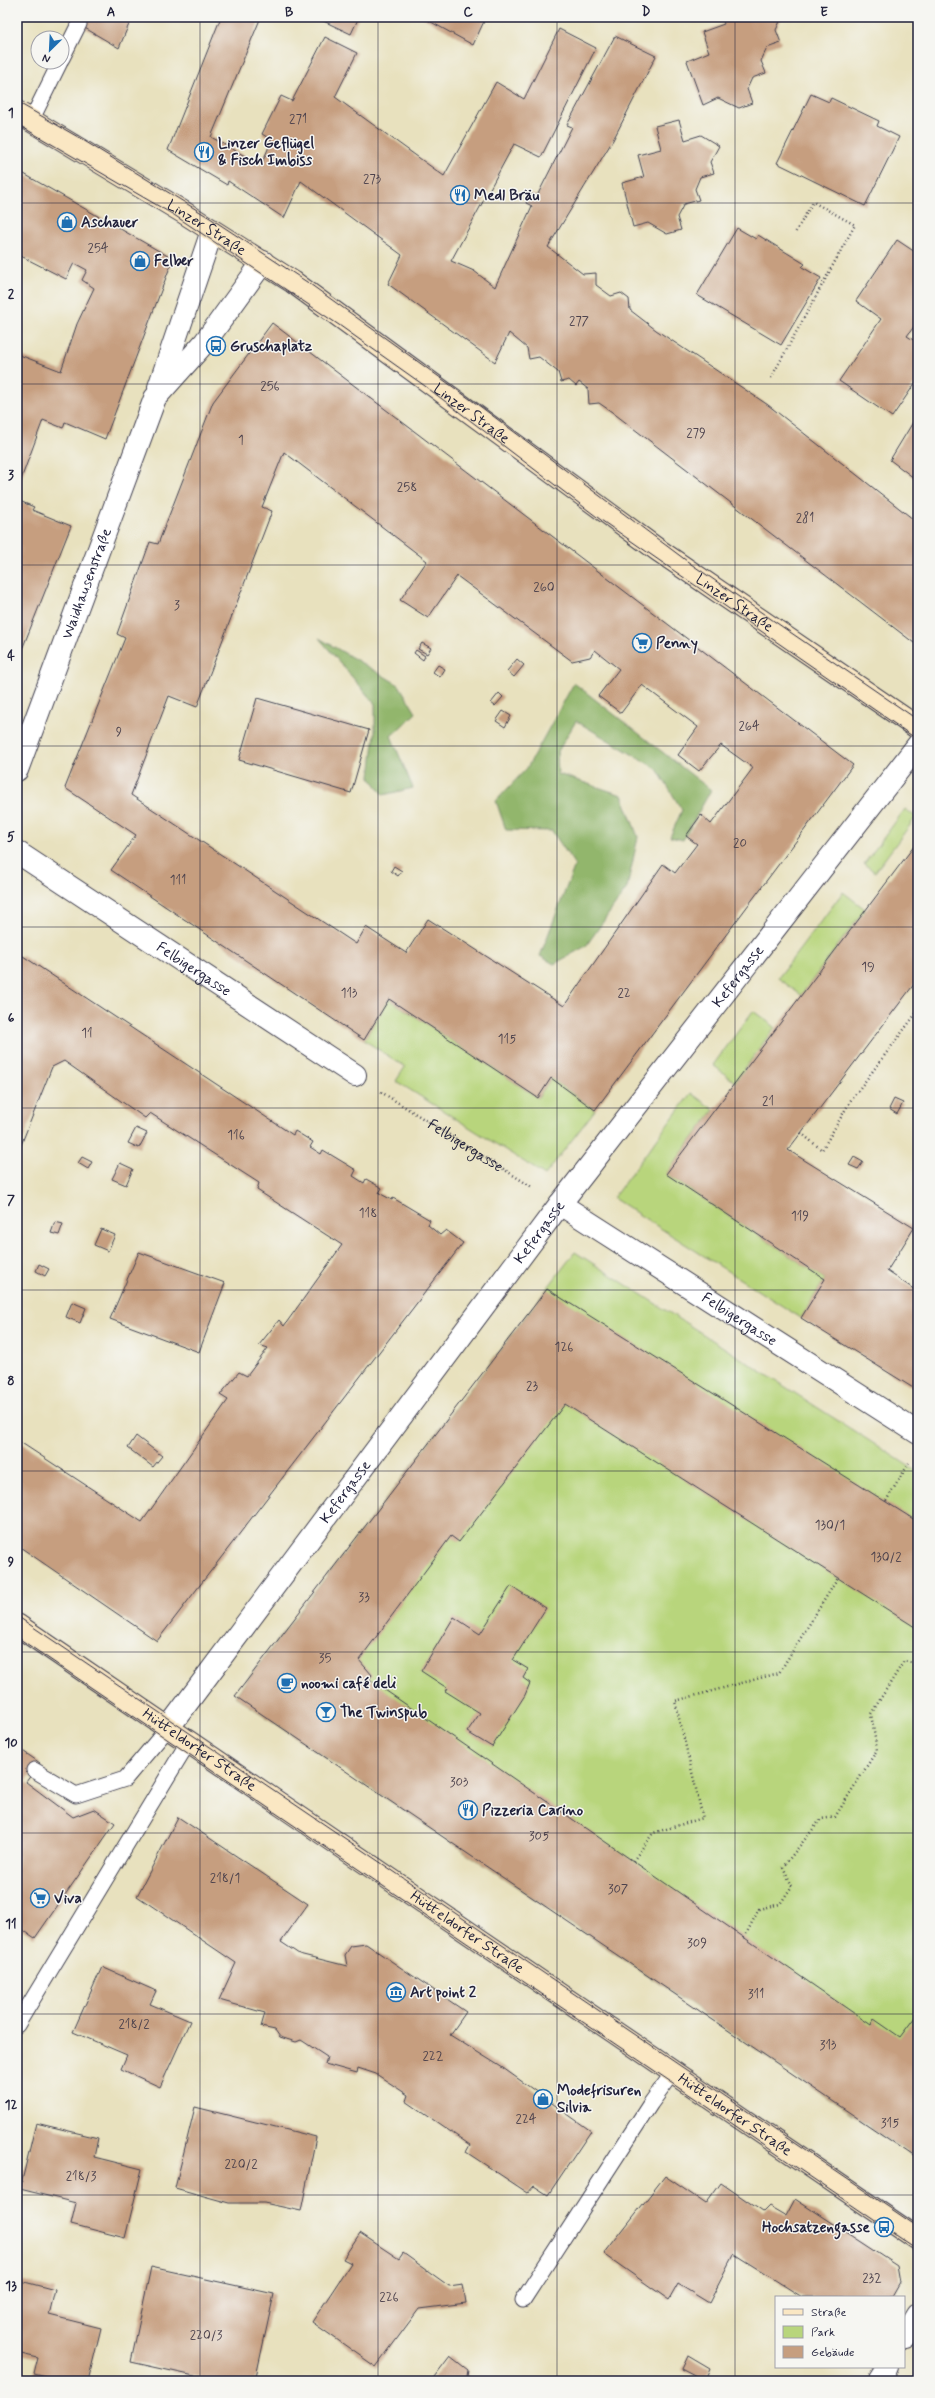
<svg xmlns="http://www.w3.org/2000/svg" width="935" height="2398" viewBox="0 0 935 2398" font-family="Mynerve,sans-serif">
  <rect width="100%" height="100%" fill="#f6f6f2"/>
  <filter id="ink" filterUnits="userSpaceOnUse"><feTurbulence type="fractalNoise" baseFrequency=".025" numOctaves="2"/><feDisplacementMap in="SourceGraphic" scale="8" xChannelSelector="R" yChannelSelector="G"/><feConvolveMatrix kernelMatrix="1 2 1 2 8 2 1 2 1" color-interpolation-filters="sRGB"/></filter>
  <filter id="wash" filterUnits="userSpaceOnUse"><feTurbulence type="fractalNoise" baseFrequency=".012" numOctaves="4" result="noise"/><feDisplacementMap in="SourceGraphic" scale="16" xChannelSelector="R" yChannelSelector="G"/><feGaussianBlur stdDeviation="0.9" result="paint"/><feColorMatrix in="noise" values="0 0 0 0 0 0 0 0 0 0 0 0 0 0 0 0 0 1.4 0 .05"/><feComposite in="paint" operator="in"/></filter>
  <g filter="url(#wash)">
    <rect width="100%" height="100%" fill="#e8e1be"/>
    <g fill="#b8d57c" stroke="#6d7c5c">
      <path d="M905 809 916 817 875 872 864 864Z"/>
      <path d="M843 892 865 909 801 995 778 978Z"/>
      <path d="M389 999 538 1098 551 1078 595 1110 545 1175 396 1081 405 1067 364 1040Z"/>
      <path d="M753 1011 775 1027 735 1082 713 1065Z"/>
      <path d="M691 1093 714 1110 666 1174 825 1279 801 1318 613 1198Z"/>
      <path d="M575 1252 918 1472V2159L235 1696Z"/>
    </g>
    <g fill="#92b66c" stroke="#5a6c54">
      <path d="M319 638 399 685 416 713 391 736 413 788 383 795 370 777 375 733V704Z"/>
      <path d="M574 683 711 790 683 840 670 837 682 810 657 769 576 721 557 753 558 774 622 795 638 837 627 888 586 946 554 964 540 956 575 865 552 831 506 830 496 801 527 768Z"/>
    </g>
    <g id="blocks">
      <g fill="#c69e7f" fill-rule="evenodd">
        <path d="M66 17H132L119 48Z"/>
        <path d="M221 17H261L211 137 261 165 272 140 262 134 281 96 292 101 325 37 357 53 335 97 444 176 496 82 524 99 559 29 596 48 541 157 514 144 451 261 474 271 495 287 532 206 526 203 531 194 537 196 572 127 567 125 615 36 656 56 613 140 548 247 583 274 596 273V285L611 296 621 293 629 299 630 310 656 330 768 405 918 523V646L612 412 599 403 589 404 588 389 579 382 576 386 569 380 561 382 558 372 539 357 529 359 527 348 509 333 495 362 388 284 402 255 301 181 284 218 228 181 227 185 168 150Z"/>
        <path d="M315 17H359L351 34Z"/>
        <path d="M422 17H486L473 45Z"/>
        <path d="M722 17H782L776 30 781 43 767 48 761 61 766 73 752 78 747 89 752 103 739 108 718 98 703 105 687 61 709 52 702 32 724 24Z"/>
        <path d="M811 94 829 102 831 98 879 121 877 126 899 137 865 206 777 163Z"/>
        <path d="M679 120 685 140 701 135 719 146 710 162 714 173 700 177 695 189 699 200 684 204 677 217 681 230 667 234 648 223 633 227 622 183 644 177 638 155 661 149 655 126Z"/>
        <path d="M17 170 173 259 105 439 65 422 63 428 43 420 17 490V354L61 371 77 324 94 288 82 280 87 270 74 263 66 279 17 254Z"/>
        <path d="M737 228 756 239 758 235 805 264 802 267 821 278 781 345 697 295Z"/>
        <path d="M897 240 918 254V321L907 336 918 343V379L892 417 839 381 881 319 856 301Z"/>
        <path d="M272 323 853 765 595 1110 551 1078 538 1098 389 999 364 1040 111 870 136 835 65 788 125 638 117 634 150 542 158 544 213 402ZM284 452 427 561 400 600 428 618 457 576 572 661 590 657 595 650 619 669 598 696 621 713 642 685 698 727 678 755 699 771 721 745 753 768 711 824 701 815 686 836 697 844 675 873 663 864 564 1006 428 919 406 953 366 927 356 944 131 795 169 696 197 707 272 511 262 507Z"/>
        <path d="M918 414V481L890 460Z"/>
        <path d="M17 500 34 507 32 510 71 526 17 662Z"/>
        <path d="M422 643 431 648 427 654 418 649Z"/>
        <path d="M416 650 425 656 423 660 414 653Z"/>
        <path d="M517 659 524 665 514 677 507 671Z"/>
        <path d="M438 665 445 669 440 677 433 672Z"/>
        <path d="M499 693 503 697 495 706 491 703Z"/>
        <path d="M257 698 369 730 351 793 239 760Z"/>
        <path d="M503 711 511 716 505 727 496 721Z"/>
        <path d="M918 841V979L788 1150 914 1228 887 1271 918 1292V1391L801 1318 825 1279 666 1174Z"/>
        <path d="M394 866 402 871 398 876 391 871Z"/>
        <path d="M23 956 293 1135 295 1131 313 1142 310 1147 321 1154 323 1150 356 1170 353 1176 364 1183 366 1179 382 1188 379 1193 392 1200 393 1198 430 1220 428 1225 440 1235 446 1230 463 1243 157 1641 17 1545V1440L142 1522 228 1400 220 1395 239 1372 247 1376 268 1348 259 1345 279 1320 284 1326 342 1245 257 1190 259 1183 150 1113 145 1118 64 1061 52 1067 17 1155V958Z"/>
        <path d="M894 1099 903 1103 897 1114 889 1109Z"/>
        <path d="M136 1128 147 1133 139 1148 128 1143Z"/>
        <path d="M82 1157 92 1162 88 1169 78 1163Z"/>
        <path d="M854 1157 863 1162 858 1169 849 1165Z"/>
        <path d="M120 1163 133 1169 126 1185 112 1179Z"/>
        <path d="M55 1222 63 1224 59 1235 51 1233Z"/>
        <path d="M101 1229 115 1235 108 1251 94 1245Z"/>
        <path d="M139 1252 225 1283 199 1352 110 1319Z"/>
        <path d="M39 1264 49 1269 45 1276 36 1271Z"/>
        <path d="M547 1289 918 1522V1629L565 1404 459 1542 451 1536 359 1660 372 1675 369 1679 871 2025 874 2019 900 2037 918 2013V2159L235 1696Z"/>
        <path d="M72 1302 86 1308 80 1323 66 1317Z"/>
        <path d="M136 1436 162 1456 153 1467 128 1448Z"/>
        <path d="M511 1586 546 1608 513 1660 528 1669 523 1678 530 1683 525 1695 492 1747 467 1732 480 1713 445 1691 447 1688 421 1671 454 1617 480 1634Z"/>
        <path d="M17 1747 40 1763 26 1782 73 1817 94 1809 115 1823 35 1938 17 1926Z"/>
        <path d="M178 1817 308 1904 281 1942 299 1954 347 1966 345 1955 351 1946 366 1944 466 2012 450 2035 503 2068 591 2131 548 2195 534 2186 528 2193 466 2152 470 2145 406 2101 408 2095 376 2074 358 2068 357 2073 325 2064 327 2057 301 2040 296 2042 280 2037 275 2030 261 2027 265 2013 219 2000 236 1963 137 1896Z"/>
        <path d="M102 1967 156 1991 150 2004 190 2021 160 2087 121 2069 127 2055 73 2032Z"/>
        <path d="M195 2107 316 2137 301 2211 264 2203H229L175 2188Z"/>
        <path d="M36 2123 98 2138 94 2157 142 2169 125 2238 71 2224 76 2203 20 2189Z"/>
        <path d="M665 2176 706 2204 721 2183 763 2212 769 2206 786 2216 795 2199 897 2266 900 2283 892 2297H802L734 2254 709 2303 678 2284 669 2300 604 2254Z"/>
        <path d="M360 2233 399 2259 403 2253 449 2286 463 2284 466 2303 419 2309 376 2367 312 2322 351 2263 343 2259Z"/>
        <path d="M151 2267 274 2294 255 2381H217L131 2362Z"/>
        <path d="M17 2280 55 2290 49 2315 101 2328 88 2381H63L34 2374 38 2358 17 2353Z"/>
        <path d="M450 2356 468 2370 467 2376 474 2381H431Z"/>
        <path d="M688 2356 710 2369 705 2381 682 2369Z"/>
      </g>
    </g>
  </g>
  <g filter="url(#ink)">
    <use href="#blocks" fill-opacity="0" stroke="#403f4f" stroke-width="1"/>
    <g fill="none" stroke-linecap="round" stroke-linejoin="round">
      <g stroke="#403f4f" stroke-width="17">
        <g id="service">
          <path d="M62 58 79 24"/>
          <path d="M31 121 60 62"/>
          <path d="M34 1770 76 1795 125 1779 169 1727"/>
          <path d="M17 2025 189 1741"/>
          <path d="M523 2300 651 2103 673 2073"/>
        </g>
      </g>
      <g stroke="#403f4f" stroke-width="24">
        <g id="minor">
          <path id="s2" d="M17 852 355 1075"/>
          <path id="s3" d="M560 1204 918 1433"/>
          <path id="s4" d="M169 1727 560 1204 918 745"/>
          <path d="M904 2338 918 2315"/>
          <path d="M878 2381 887 2367"/>
        </g>
      </g>
      <g stroke="#403f4f" stroke-width="24">
        <g id="tertiary">
          <path d="M159 387 212 231"/>
          <path id="s5" d="M17 770 155 398 205 342 263 262"/>
        </g>
      </g>
      <g stroke="#403f4f" stroke-width="24">
        <g id="secondary">
          <path id="s6" d="M17 112 183 212 293 282 658 550 918 728"/>
          <path id="s7" d="M17 1625 918 2239"/>
        </g>
      </g>
      <g stroke="#403f4f" stroke-width="2.5" stroke-dasharray="1 3" stroke-linecap="butt">
        <path d="M771 378 855 225 813 202 795 233"/>
        <path id="s1" d="M381 1092 532 1187"/>
        <path d="M801 1133 822 1150 851 1100 918 1011"/>
        <path d="M886 1501 909 1463"/>
        <path d="M633 1861 653 1833 703 1818 675 1701 779 1673 838 1578"/>
        <path d="M744 1938 759 1909 780 1904 792 1886 783 1867 821 1819 835 1817 877 1750 871 1714 904 1661 918 1664"/>
      </g>
      <use href="#service" stroke="#fff" stroke-width="15"/>
      <use href="#minor" stroke="#fff" stroke-width="22"/>
      <use href="#tertiary" stroke="#fff" stroke-width="22"/>
      <use href="#secondary" stroke="#fae7c3" stroke-width="22"/>
      <g stroke="#22223b" stroke-width="1">
        <path d="M17 102 78 137 210 218 310 284 481 407 691 564 918 720"/>
        <path d="M17 124 174 215 339 325 425 386 601 520 918 740"/>
        <path d="M17 1616 918 2227"/>
        <path d="M17 1637 918 2250"/>
      </g>
    </g>
  </g>
  <path fill="none" stroke="#22223b" stroke-width="1" stroke-opacity="0.55" d="M200 17V2381M378 17V2381M557 17V2381M735 17V2381M17 203H918M17 384H918M17 565H918M17 746H918M17 927H918M17 1108H918M17 1290H918M17 1471H918M17 1652H918M17 1833H918M17 2014H918M17 2195H918"/>
  <defs>
    <g id="restaurant-ring" transform="scale(1)"><circle r="9.5" fill="#f6f6f2" stroke="#1f6fb2" stroke-width="1.5"/><path d="M-5-6h1v4h1v-4h1v4h1v-4h1v5L-1.5 .5V6h-2V.5L-5-1ZM5-6V6H3V1.5H1.5Q1.5-4 5-6Z" fill="#1f6fb2"/></g>
    <g id="shop-ring" transform="scale(1)"><circle r="9.5" fill="#f6f6f2" stroke="#1f6fb2" stroke-width="1.5"/><path d="M-5-2.5h2.3a2.7 3.5 0 0 1 5.4 0H5L5.5 6h-11ZM-1.5-2.5h3a1.5 2.3 0 0 0-3 0Z" fill="#1f6fb2"/></g>
    <g id="bus-ring" transform="scale(1)"><circle r="9.5" fill="#f6f6f2" stroke="#1f6fb2" stroke-width="1.5"/><path d="M-5-6H5V4H4V6H2V4H-2V6H-4V4H-5ZM-3.5-4V0h7V-4ZM-3.5 1.2v1.5H-2V1.2ZM2 1.2v1.5H3.5V1.2Z" fill="#1f6fb2"/></g>
    <g id="supermarket-ring" transform="scale(1)"><circle r="9.5" fill="#f6f6f2" stroke="#1f6fb2" stroke-width="1.5"/><path d="M-6-5.5h2.5l.6 2H6L4.5 2H-2.5L-4.4-4H-6ZM-1.5 3.2a1.3 1.3 0 1 0 .1 0ZM3 3.2a1.3 1.3 0 1 0 .1 0Z" fill="#1f6fb2"/></g>
    <g id="cafe-ring" transform="scale(1)"><circle r="9.5" fill="#f6f6f2" stroke="#1f6fb2" stroke-width="1.5"/><path d="M-5.5-4.5H6V0H3Q3 3.5 0 3.5H-2.5Q-5.5 3.5-5.5 0ZM3-3.2v2h1.7v-2ZM-6 4.5H4V6H-6Z" fill="#1f6fb2"/></g>
    <g id="bar-ring" transform="scale(1)"><circle r="9.5" fill="#f6f6f2" stroke="#1f6fb2" stroke-width="1.5"/><path d="M-6-5H6L.8 .8V4.5H3.5V6h-7V4.5H-.8V.8Z" fill="#1f6fb2"/></g>
    <g id="museum-ring" transform="scale(1)"><circle r="9.5" fill="#f6f6f2" stroke="#1f6fb2" stroke-width="1.5"/><path d="M0-6L6-3V-2H-6V-3ZM-5-1h2V3h-2ZM-1-1h2V3h-2ZM3-1h2V3H3ZM-6 4H6V6H-6Z" fill="#1f6fb2"/></g>
  </defs>
  <g fill-rule="evenodd">
    <use href="#restaurant-ring" x="204" y="152"/>
    <use href="#restaurant-ring" x="460" y="195"/>
    <use href="#shop-ring" x="67" y="222"/>
    <use href="#shop-ring" x="140" y="261"/>
    <use href="#bus-ring" x="216" y="346"/>
    <use href="#supermarket-ring" x="642" y="643"/>
    <use href="#cafe-ring" x="287" y="1683"/>
    <use href="#bar-ring" x="326" y="1712"/>
    <use href="#restaurant-ring" x="468" y="1810"/>
    <use href="#supermarket-ring" x="40" y="1898"/>
    <use href="#museum-ring" x="396" y="1992"/>
    <use href="#shop-ring" x="543" y="2099"/>
    <use href="#bus-ring" x="884" y="2227"/>
  </g>
  <g text-anchor="middle" stroke-width="3" stroke-linejoin="round" paint-order="stroke">
    <g font-size="13" fill="#4b414c">
      <text x="298" y="123">271</text>
      <text x="372" y="183">273</text>
      <text x="98" y="252">254</text>
      <text x="579" y="325">277</text>
      <text x="270" y="390">256</text>
      <text x="696" y="437">279</text>
      <text x="241" y="444">1</text>
      <text x="407" y="491">258</text>
      <text x="805" y="522">281</text>
      <text x="544" y="591">260</text>
      <text x="177" y="609">3</text>
      <text x="749" y="730">264</text>
      <text x="119" y="736">9</text>
      <text x="740" y="847">20</text>
      <text x="178" y="884">111</text>
      <text x="868" y="971">19</text>
      <text x="349" y="997">113</text>
      <text x="624" y="997">22</text>
      <text x="87" y="1037">11</text>
      <text x="507" y="1043">115</text>
      <text x="768" y="1105">21</text>
      <text x="236" y="1139">116</text>
      <text x="368" y="1217">118</text>
      <text x="800" y="1220">119</text>
      <text x="564" y="1351">126</text>
      <text x="532" y="1390">23</text>
      <text x="830" y="1529">130/1</text>
      <text x="886" y="1561">130/2</text>
      <text x="364" y="1601">33</text>
      <text x="325" y="1662">35</text>
      <text x="459" y="1786">303</text>
      <text x="539" y="1840">305</text>
      <text x="225" y="1882">218/1</text>
      <text x="618" y="1893">307</text>
      <text x="697" y="1947">309</text>
      <text x="756" y="1998">311</text>
      <text x="134" y="2028">218/2</text>
      <text x="828" y="2049">313</text>
      <text x="433" y="2060">222</text>
      <text x="526" y="2123">224</text>
      <text x="890" y="2127">315</text>
      <text x="241" y="2168">220/2</text>
      <text x="81" y="2180">218/3</text>
      <text x="872" y="2282">232</text>
      <text x="389" y="2301">226</text>
      <text x="206" y="2339">220/3</text>
    </g>
    <g font-size="15" font-weight="bold" fill="#22223b" stroke="#f6f6f2" text-anchor="start">
      <text x="218" y="148">Linzer Geflügel<tspan x="218" dy="17">&amp; Fisch Imbiss</tspan></text>
      <text x="474" y="200">Medl Bräu</text>
      <text x="81" y="227">Aschauer</text>
      <text x="154" y="266">Felber</text>
      <text x="230" y="351">Gruschaplatz</text>
      <text x="656" y="648">Penny</text>
      <text x="301" y="1688">noomi café deli</text>
      <text x="340" y="1717">The Twinspub</text>
      <text x="482" y="1815">Pizzeria Carino</text>
      <text x="54" y="1903">Viva</text>
      <text x="410" y="1997">Art point 2</text>
      <text x="557" y="2095">Modefrisuren<tspan x="557" dy="17">Silvia</tspan></text>
      <text x="870" y="2232" text-anchor="end">Hochsatzengasse</text>
    </g>
    <g font-size="15" fill="#22223b" stroke="#f6f6f2">
      <text dy="5" stroke="none"><textPath href="#s6" startOffset="222">Linzer Straße</textPath></text>
      <text dy="5" stroke="none"><textPath href="#s6" startOffset="546">Linzer Straße</textPath></text>
      <text dy="5" stroke="none"><textPath href="#s5" startOffset="199">Waidhausenstraße</textPath></text>
      <text dy="5" stroke="none"><textPath href="#s6" startOffset="870">Linzer Straße</textPath></text>
      <text dy="5" stroke="none"><textPath href="#s2" startOffset="212">Felbigergasse</textPath></text>
      <text dy="5" stroke="none"><textPath href="#s4" startOffset="942">Kefergasse</textPath></text>
      <text dy="5" stroke="none"><textPath href="#s1" startOffset="100">Felbigergasse</textPath></text>
      <text dy="5" stroke="none"><textPath href="#s4" startOffset="618">Kefergasse</textPath></text>
      <text dy="5" stroke="none"><textPath href="#s3" startOffset="213">Felbigergasse</textPath></text>
      <text dy="5" stroke="none"><textPath href="#s4" startOffset="294">Kefergasse</textPath></text>
      <text dy="5" stroke="none"><textPath href="#s7" startOffset="221">Hütteldorfer Straße</textPath></text>
      <text dy="5" stroke="none"><textPath href="#s7" startOffset="545">Hütteldorfer Straße</textPath></text>
      <text dy="5" stroke="none"><textPath href="#s7" startOffset="869">Hütteldorfer Straße</textPath></text>
    </g>
  </g>
  <rect width="935" height="2398" fill="none" stroke="#f6f6f2" stroke-width="44"/>
  <rect x="775" y="2296" width="130" height="72" fill="#f6f6f2" stroke="#a1a1a9"/>
  <rect x="783" y="2309" width="20" height="6" fill="#fae7c3" stroke="#a1a1a9"/>
  <text x="811" y="2316" font-size="12" fill="#22223b">Straße</text>
  <rect x="783" y="2326" width="20" height="12" fill="#b8d57c" stroke="#a1a1a9"/>
  <text x="811" y="2336" font-size="12" fill="#22223b">Park</text>
  <rect x="783" y="2346" width="20" height="12" fill="#c69e7f" stroke="#a1a1a9"/>
  <text x="811" y="2356" font-size="12" fill="#22223b">Gebäude</text>
  <g transform="translate(50 50) rotate(204)"><circle r="19" fill="#f6f6f2" stroke="#a1a1a9"/>
  <path d="M0-3L7 15L0 10L-7 15Z" fill="#1f6fb2"/>
  <text y="-6" font-size="11" font-weight="bold" text-anchor="middle" fill="#22223b">N</text>
  </g>
  <rect x="22" y="22" width="891" height="2354" fill="none" stroke="#22223b" stroke-width="1.5"/>
  <g font-size="13" text-anchor="middle" font-weight="bold" fill="#22223b">
    <text x="111" y="16">A</text>
    <text x="289" y="16">B</text>
    <text x="468" y="16">C</text>
    <text x="646" y="16">D</text>
    <text x="824" y="16">E</text>
    <text x="11" y="117">1</text>
    <text x="11" y="298">2</text>
    <text x="11" y="479">3</text>
    <text x="11" y="660">4</text>
    <text x="11" y="841">5</text>
    <text x="11" y="1022">6</text>
    <text x="11" y="1204">7</text>
    <text x="11" y="1385">8</text>
    <text x="11" y="1566">9</text>
    <text x="11" y="1747">10</text>
    <text x="11" y="1928">11</text>
    <text x="11" y="2109">12</text>
    <text x="11" y="2290">13</text>
  </g>
</svg>
